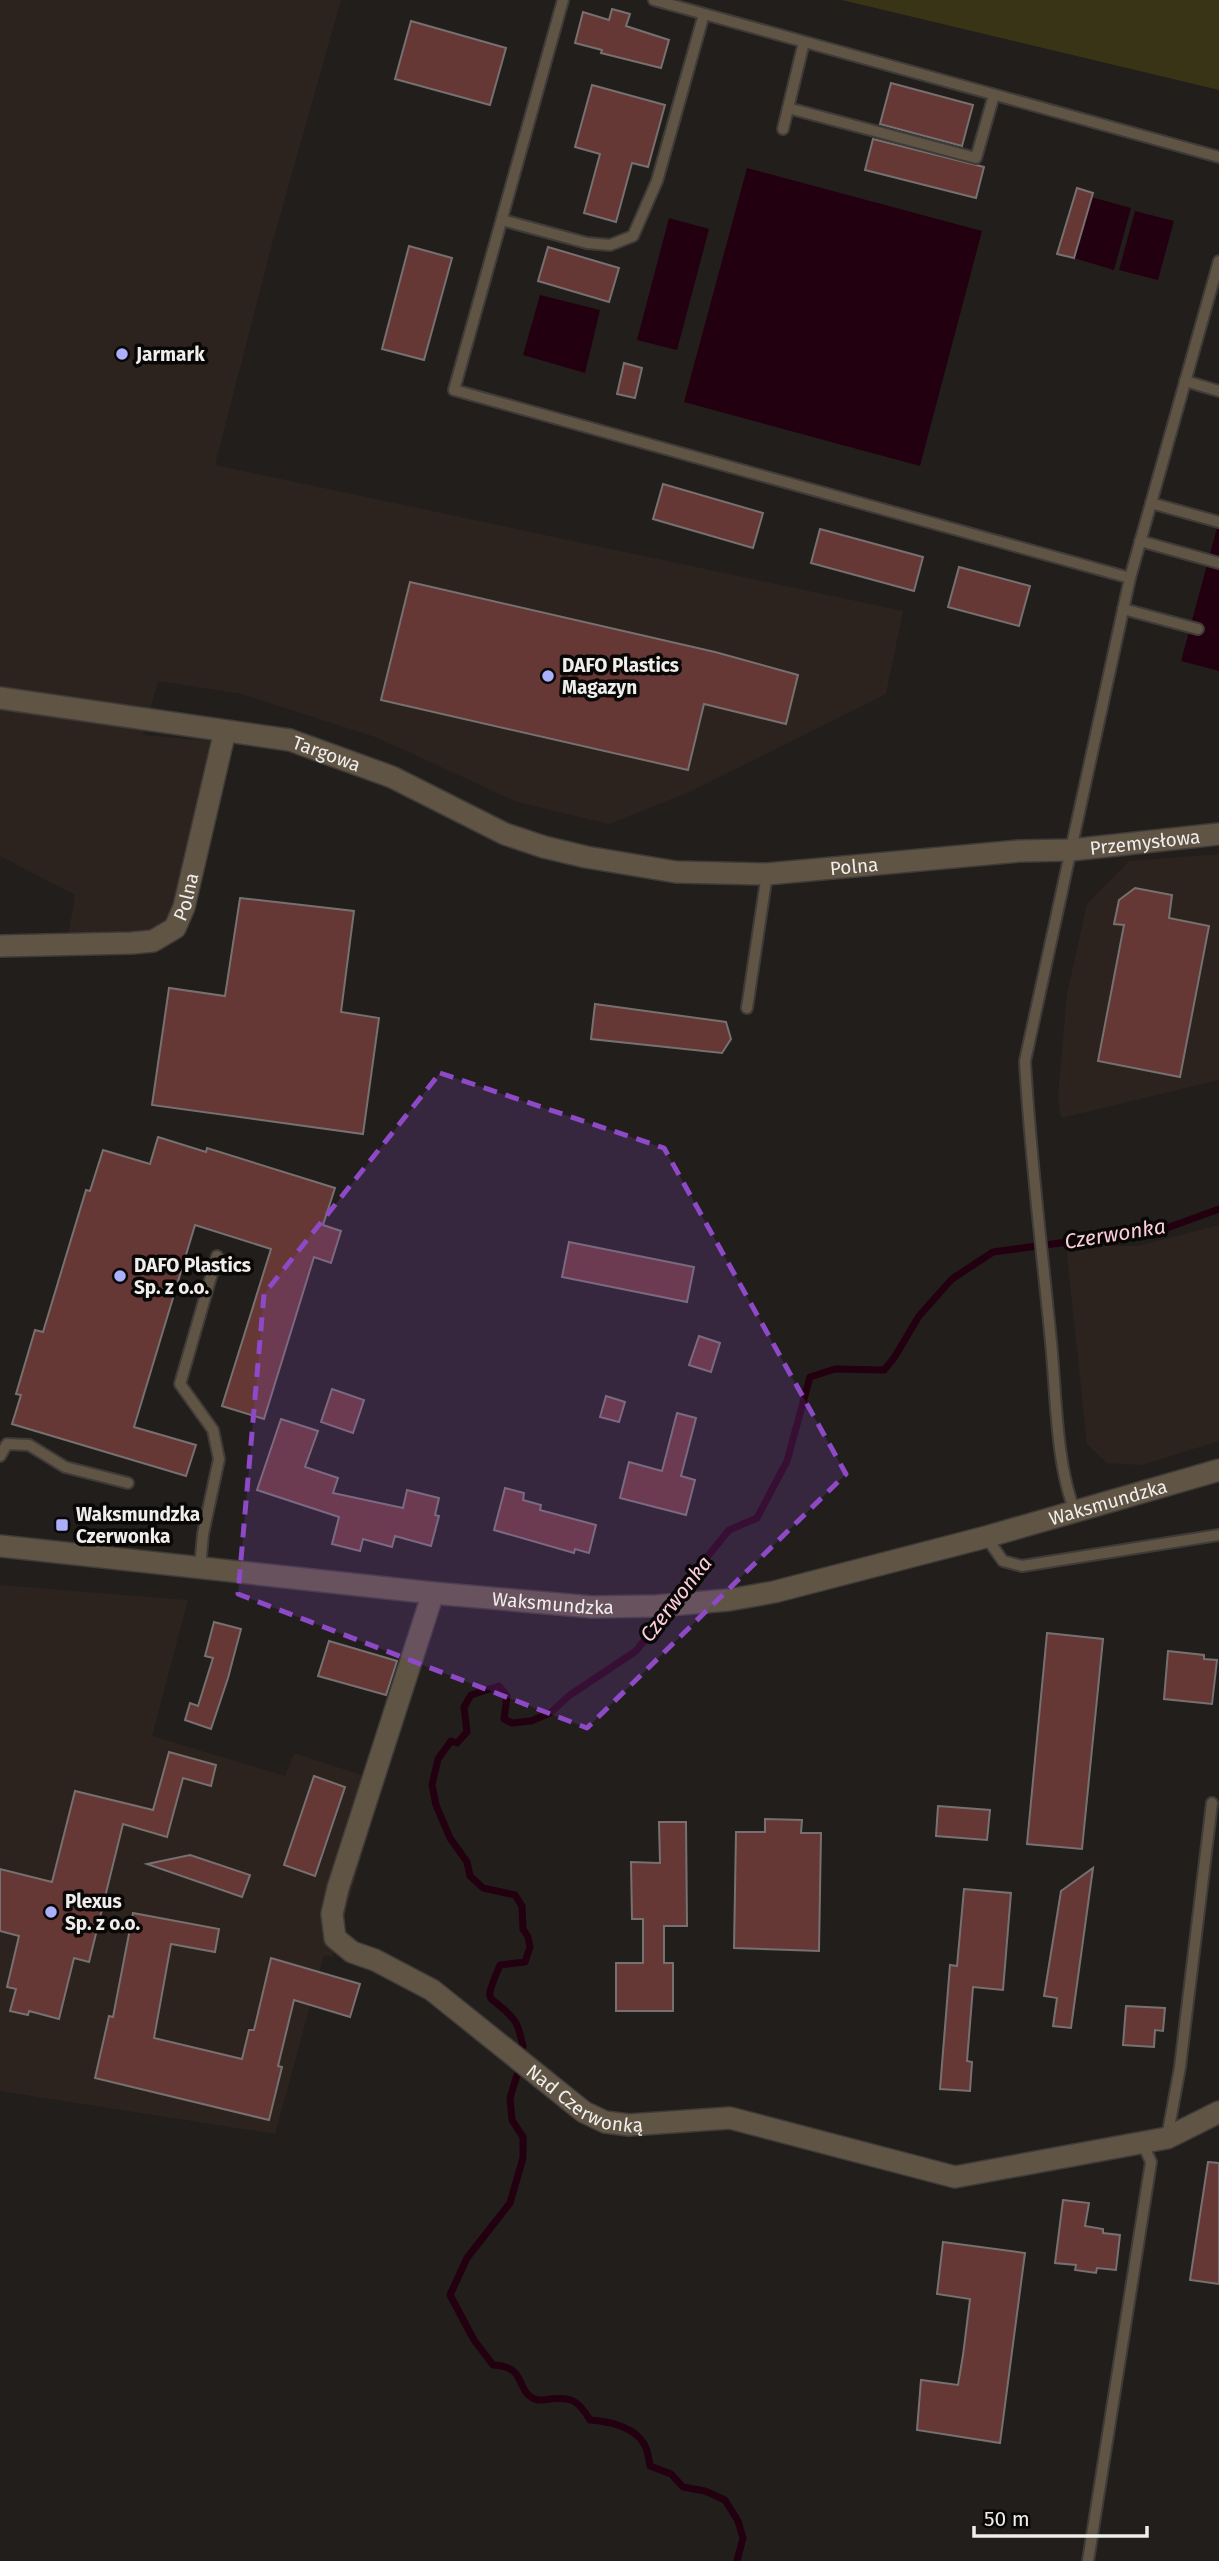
<svg xmlns="http://www.w3.org/2000/svg" width="1219" height="2561" viewBox="0 0 1219 2561" font-family="'Fira Sans',sans-serif">
  <rect width="100%" height="100%" fill="#211e1c"/>
  <g fill="#2d231e">
    <path d="M0 0H341L272 244 215 465 903 611 886 694 689 792 609 824 517 802 378 738 242 694 158 681 143 735 210 741 179 899 166 929 68 936 75 895 0 856Z"/>
    <path d="M1219 854V1080L1061 1118 1058 1096 1067 994 1087 904 1129 861Z"/>
    <path d="M1219 1225V1441L1142 1465 1107 1463 1087 1444 1066 1246H1138Z"/>
    <path d="M0 1585 188 1600 152 1736 285 1776 294 1753 383 1782 333 1957 324 1955 275 2134 0 2091Z"/>
  </g>
  <path fill="#393416" d="M842 0H1219V90Z"/>
  <g fill="#23000f">
    <path d="M747 168 982 231 920 466 684 402Z"/>
    <path d="M1091 197 1131 208 1114 270 1074 258Z"/>
    <path d="M1135 211 1174 221 1158 280 1119 270Z"/>
    <path d="M669 218 709 229 677 350 637 340Z"/>
    <path d="M540 295 600 310 585 373 523 355Z"/>
    <path d="M1217 528 1219 529V671L1181 661Z"/>
  </g>
  <g fill="none" stroke-linecap="round" stroke-linejoin="round">
    <g stroke="#23000f" stroke-width="7">
      <path d="M675 1599 686 1583 729 1530 757 1518 787 1461 810 1377 835 1369 884 1370 894 1358 919 1316 952 1279 993 1252 1164 1229 1219 1209"/>
      <path d="M523 2046C521 2038 519 2026 514 2020 490 1990 481 2010 500 1965L525 1962 530 1947 528 1937 523 1929 522 1906 515 1895 483 1888 470 1876 467 1862 450 1838 436 1805 432 1785 438 1759 451 1741 457 1743 467 1732 464 1707 471 1695 499 1686 507 1696 504 1719 512 1723 531 1721 550 1713 570 1695 636 1651 669 1609"/>
      <path d="M517 2075 510 2098 512 2120 523 2137V2158L510 2203 467 2258 450 2295 474 2340 493 2365C529 2366 514 2394 538 2400 539 2400 548 2400 549 2399 572 2397 578 2400 590 2420 608 2421 635 2427 644 2444 648 2450 649 2460 650 2466L671 2474 683 2487 705 2491 725 2500 738 2521 743 2538 737 2561"/>
    </g>
  </g>
  <g fill="#653735" stroke="#767170" stroke-width="2">
    <path d="M612 9 630 14 626 26 669 40 661 68 601 53 602 50 575 43 583 12 609 20Z"/>
    <path d="M411 21 506 48 490 105 395 79Z"/>
    <path d="M891 83 973 105 962 146 880 124Z"/>
    <path d="M592 85 665 105 648 167 632 163 616 222 584 213 600 154 575 147Z"/>
    <path d="M873 139 984 167 976 198 865 170Z"/>
    <path d="M1077 188 1093 193 1074 258 1057 254Z"/>
    <path d="M409 246 452 258 424 360 382 349Z"/>
    <path d="M548 247 619 268 609 302 538 281Z"/>
    <path d="M624 363 642 368 635 398 617 394Z"/>
    <path d="M663 484 763 513 753 548 653 519Z"/>
    <path d="M820 529 923 557 914 591 811 563Z"/>
    <path d="M959 567 1030 586 1019 626 948 607Z"/>
    <path d="M410 582 715 652 798 675 786 724 704 704 688 770 381 700Z"/>
    <path d="M1135 888 1172 895 1169 918 1209 926 1180 1077 1098 1061 1124 925 1114 924 1119 900Z"/>
    <path d="M240 898 354 911 341 1012 379 1018 363 1134 152 1105 169 988 225 996Z"/>
    <path d="M595 1004 726 1022 731 1039 722 1053 591 1039Z"/>
    <path d="M158 1137 206 1152 207 1148 335 1188 323 1225 341 1231 331 1263 314 1257 264 1419 222 1406 271 1249 195 1225 134 1427 196 1445 186 1476 12 1424 21 1395 16 1394 35 1330 43 1332 86 1190 90 1191 103 1150 150 1164Z"/>
    <path d="M569 1242 694 1267 687 1302 562 1277Z"/>
    <path d="M699 1336 720 1343 711 1372 689 1365Z"/>
    <path d="M332 1389 364 1400 353 1433 321 1422Z"/>
    <path d="M606 1396 625 1402 619 1422 600 1417Z"/>
    <path d="M677 1413 696 1418 681 1476 695 1480 686 1515 620 1498 629 1462 662 1471Z"/>
    <path d="M281 1419 318 1431 305 1467 338 1478 333 1493 403 1508 407 1490 439 1498 435 1515 439 1516 431 1546 395 1536 392 1547 363 1539 360 1551 332 1544 339 1517 257 1490Z"/>
    <path d="M505 1488 524 1493 523 1500 541 1505 540 1510 596 1525 589 1553 575 1549 574 1553 494 1530Z"/>
    <path d="M214 1622 241 1629 228 1678 211 1729 185 1720 190 1703 198 1706 213 1658 205 1656Z"/>
    <path d="M1047 1633 1103 1639 1082 1849 1027 1844Z"/>
    <path d="M329 1641 397 1661 386 1695 318 1676Z"/>
    <path d="M1168 1651 1204 1655V1659L1217 1660 1212 1704 1164 1699Z"/>
    <path d="M169 1752 216 1765 211 1786 183 1778 167 1837 123 1824 89 1962 74 1958 59 2019 29 2011 28 2015 10 2011 16 1989 7 1987 19 1936 0 1931V1869L52 1882 75 1791 153 1810Z"/>
    <path d="M314 1776 345 1787 315 1876 284 1865Z"/>
    <path d="M938 1806 990 1810 987 1840 936 1836Z"/>
    <path d="M765 1819 802 1820 801 1833H821L819 1951 734 1948 736 1832H765Z"/>
    <path d="M659 1822H686L687 1926H664V1963H673V2011H616V1963H643V1919H632L631 1862 660 1863Z"/>
    <path d="M190 1855 250 1875 242 1897 147 1864Z"/>
    <path d="M1093 1868 1071 2028 1053 2026 1057 1998 1044 1996 1061 1891Z"/>
    <path d="M964 1889 1011 1893 1003 1990 973 1987 967 2061 972 2062 970 2091 940 2089 950 1965 957 1966Z"/>
    <path d="M133 1913 219 1929 215 1952 171 1944 154 2038 242 2059 249 2030H254L271 1958 360 1984 350 2017 294 2000 278 2066 282 2067 269 2120 95 2078 109 2016 113 2017Z"/>
    <path d="M1126 2006 1165 2008 1163 2031 1155 2030 1154 2047 1123 2045Z"/>
    <path d="M1208 2162 1219 2163V2284L1190 2280Z"/>
    <path d="M1063 2200 1089 2203 1085 2226 1103 2229V2233L1120 2235 1116 2270 1097 2268 1096 2273 1075 2270 1076 2265 1055 2263Z"/>
    <path d="M943 2242 1025 2253 1000 2443 917 2430 921 2380 958 2385 963 2355 970 2299 937 2294Z"/>
  </g>
  <g fill="none" stroke-linecap="round" stroke-linejoin="round">
    <g stroke="#3e3b39" stroke-width="14">
      <g id="lane">
        <path d="M563 0 454 390 1130 578"/>
        <path d="M654 0 1219 157"/>
        <path d="M788 108 976 158 994 95"/>
        <path d="M783 129 804 42"/>
        <path d="M502 220 587 243 610 245 633 236 657 181 704 14"/>
        <path d="M1185 381 1219 391"/>
        <path d="M1151 503 1219 522"/>
        <path d="M1140 541 1219 563"/>
        <path d="M1123 609 1198 629"/>
        <path d="M747 1008 767 874"/>
        <path d="M0 1456 7 1444 29 1445 65 1467 128 1483"/>
        <path d="M1075 1511C1056 1466 1056 1392 1051 1342 1042 1249 1030 1155 1025 1061L1130 578 1219 261"/>
        <path d="M986 1537 1003 1561 1022 1566 1219 1535"/>
        <path d="M200 1567 203 1534 219 1459 213 1430 180 1384 217 1256"/>
        <path d="M1167 2138 1180 2067 1212 1803"/>
        <path d="M1088 2561 1151 2162 1142 2142"/>
      </g>
    </g>
    <g stroke="#3e3b39" stroke-width="24">
      <g id="street">
        <path id="s1" d="M0 698 290 740 392 777 505 834 544 847 586 857 676 872 767 874 1019 851 1071 850 1219 834"/>
        <path id="s2" d="M0 946 132 943 153 941 175 928 184 907 225 731"/>
        <path id="s3" d="M0 1546 433 1593 592 1607 656 1606 729 1600 774 1592 986 1537 1219 1470"/>
        <path id="s4" d="M433 1593 338 1888 332 1914 335 1938 352 1952 375 1960 432 1990 584 2112 605 2122 629 2125 730 2118 955 2177 1167 2138 1219 2112"/>
      </g>
    </g>
    <use href="#lane" stroke="#605444" stroke-width="10"/>
    <use href="#street" stroke="#605444" stroke-width="21"/>
  </g>
  <path fill="#8d49c6" fill-opacity="0.2" stroke="#8d49c6" stroke-width="5" stroke-dasharray="14 9" stroke-linejoin="round" d="M440 1073 664 1148 846 1474 587 1728 238 1594 264 1294Z"/>
  <g fill="#acaffb" stroke="#0a0807" stroke-width="2.5">
    <circle cx="122" cy="354" r="7"/>
    <circle cx="548" cy="676" r="7"/>
    <circle cx="120" cy="1276" r="7"/>
    <rect x="55" y="1518" width="14" height="14" rx="3.5"/>
    <circle cx="51" cy="1912" r="7"/>
  </g>
  <g text-anchor="middle" stroke-width="7" stroke-linejoin="round" paint-order="stroke">
    <g font-size="19" font-weight="bold" fill="#f0eeec" stroke="#0a0807" text-anchor="start">
      <text x="136" y="361">Jarmark</text>
      <text x="562" y="672">DAFO Plastics<tspan x="562" dy="22">Magazyn</tspan></text>
      <text x="134" y="1272">DAFO Plastics<tspan x="134" dy="22">Sp. z o.o.</tspan></text>
      <text x="76" y="1521">Waksmundzka<tspan x="76" dy="22">Czerwonka</tspan></text>
      <text x="65" y="1908">Plexus<tspan x="65" dy="22">Sp. z o.o.</tspan></text>
    </g>
    <g font-size="19" fill="#f0eeec" stroke="#0a0807">
      <text dy="7" stroke="none"><textPath href="#s1" startOffset="332">Targowa</textPath></text>
      <text dy="7" stroke="none"><textPath href="#s1" startOffset="1174">Przemysłowa</textPath></text>
      <text dy="7" stroke="none"><textPath href="#s1" startOffset="882">Polna</textPath></text>
      <text dy="7" stroke="none"><textPath href="#s2" startOffset="212">Polna</textPath></text>
      <text dy="7" stroke="none"><textPath href="#s3" startOffset="1124">Waksmundzka</textPath></text>
      <text dy="7" stroke="none"><textPath href="#s3" startOffset="556">Waksmundzka</textPath></text>
      <text dy="7" stroke="none"><textPath href="#s4" startOffset="662">Nad Czerwonką</textPath></text>
    </g>
    <g font-size="21" font-style="italic" fill="#fecddc" stroke="#0a0807">
      <text transform="translate(1115 1234) rotate(-9)" y="7">Czerwonka</text>
      <text transform="translate(676 1599) rotate(-52)" y="7">Czerwonka</text>
    </g>
  </g>
  <path d="M974 2526v10h173v-10" fill="none" stroke="#f0eeec" stroke-width="3.5"/>
  <text x="984" y="2526" font-size="21" fill="#f0eeec" stroke="#0a0807" stroke-width="5" paint-order="stroke">50 m</text>
</svg>
